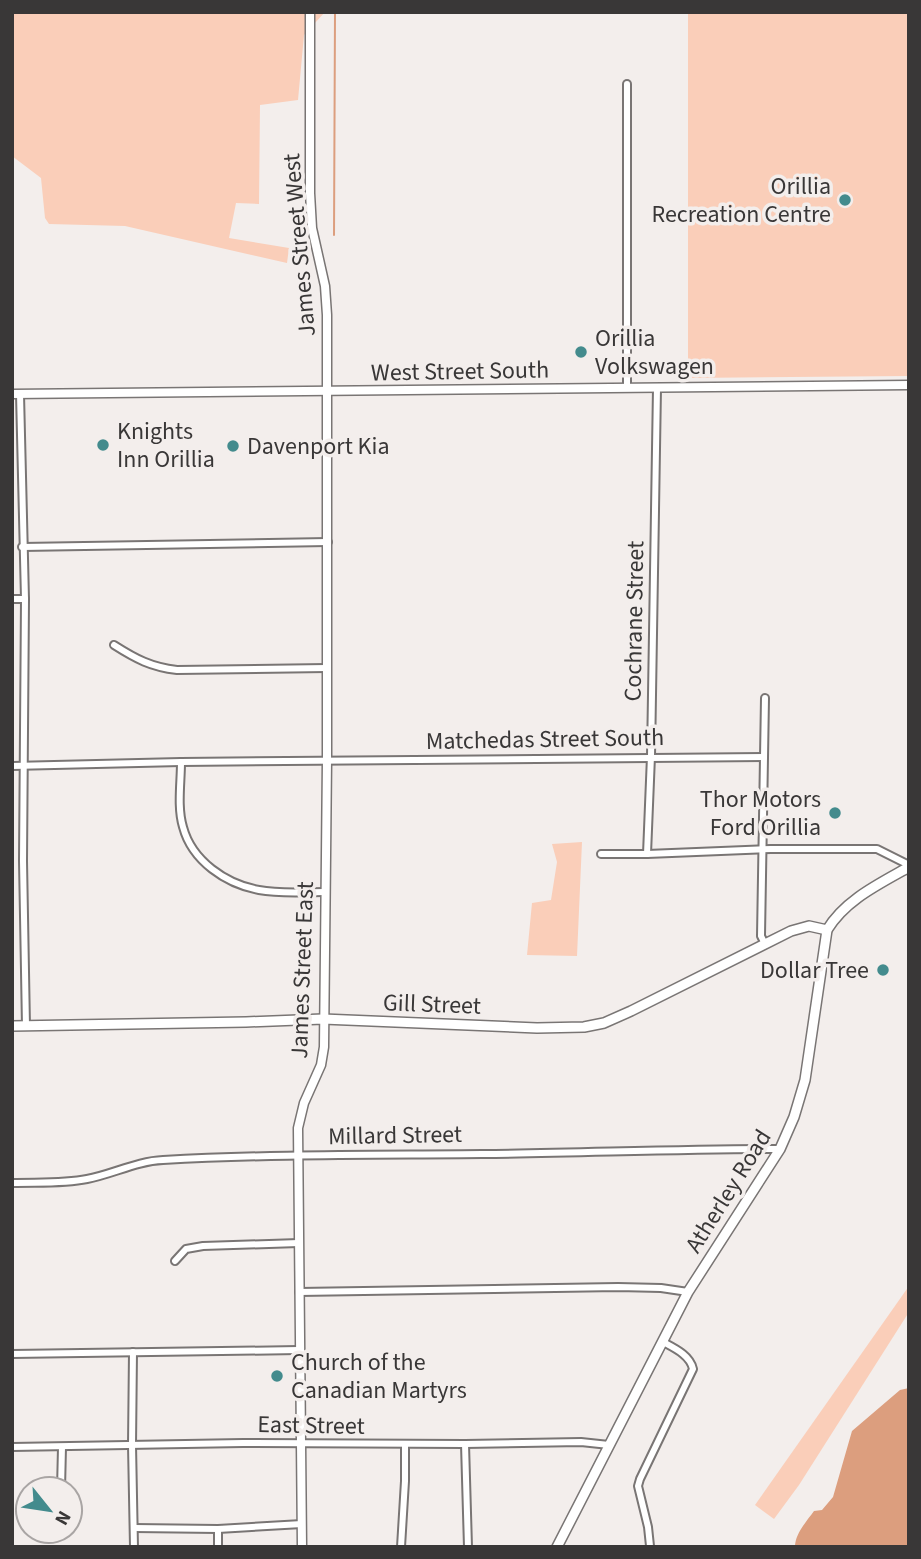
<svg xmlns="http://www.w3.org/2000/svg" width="921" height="1559" viewBox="0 0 921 1559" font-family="'Source Sans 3',sans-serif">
  <rect width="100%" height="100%" fill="#f3eeec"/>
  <g fill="#faceb9">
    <path d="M12 12H325L304 35 298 100 260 105 259 204 236 203 229 238 289 248 287 263 125 226 49 224 45 218 41 178 12 156Z"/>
    <path d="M688 12H909V376L688 378Z"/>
    <path d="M582 842 577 956 527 955 532 903 551 900 557 862 552 844Z"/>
    <path d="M909 1286V1312L799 1485 774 1519 755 1505Z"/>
  </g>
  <path fill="#dc9e7e" d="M909 1388V1547H795C795 1534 806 1522 814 1511L822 1510 833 1497 852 1431 900 1390Z"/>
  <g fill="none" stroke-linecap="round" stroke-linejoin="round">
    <path stroke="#dc9e7e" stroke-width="2" d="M334 235 335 12"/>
    <g stroke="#797574" stroke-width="10">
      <g id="minor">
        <path d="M627 84V388"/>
        <path d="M20 394 25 599 23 861 26 1026"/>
        <path d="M22 547 328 542"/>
        <path d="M12 599H25"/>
        <path d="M114 645C136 659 151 667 177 670L327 668"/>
        <path d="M765 698 761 936 765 944"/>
        <path d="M181 762C181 783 177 807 183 827 192 861 226 884 259 890 280 894 303 892 324 892"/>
        <path d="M12 766 181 762 764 757"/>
        <path d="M601 854H647L771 849H877L909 865"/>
        <path d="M647 854 651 756 657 388"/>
        <path d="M12 1183C36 1182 63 1184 87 1179 113 1174 137 1161 163 1160 270 1154 376 1155 482 1154 582 1153 681 1149 780 1149"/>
        <path d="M175 1261 186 1249 203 1246 299 1243"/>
        <path d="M299 1292 618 1287 661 1288 688 1292"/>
        <path d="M133 1352 132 1445 134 1547"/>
        <path d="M12 1354 299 1350"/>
        <path d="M465 1444 468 1547"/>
        <path d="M12 1447 243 1443 465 1444 581 1442 609 1445"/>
        <path d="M61 1489 62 1447"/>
        <path d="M134 1528 218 1529 302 1524"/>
        <path d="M218 1529V1547"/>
        <path d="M650 1546 648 1527 638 1486 640 1479 693 1369C690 1355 674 1348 663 1342"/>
        <path d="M401 1547 405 1481V1444"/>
      </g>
    </g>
    <g stroke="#797574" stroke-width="11">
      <g id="tertiary">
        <path d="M12 394 909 385"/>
        <path d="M302 1547 298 1128 304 1103 321 1065 324 1047 327 760V315L325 286 312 228 310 193V12"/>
      </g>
    </g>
    <g stroke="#797574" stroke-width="12">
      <g id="secondary">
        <path d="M12 1026 246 1022 323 1019 537 1028 584 1027 604 1023 631 1011 791 931 809 926 827 930"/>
        <path d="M557 1547 688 1292 780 1149 794 1117 805 1080 827 930C845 900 879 884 909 867"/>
      </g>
    </g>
    <use href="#minor" stroke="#fff" stroke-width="6"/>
    <use href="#tertiary" stroke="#fff" stroke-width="8"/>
    <use href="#secondary" stroke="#fff" stroke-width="9"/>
  </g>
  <g fill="#438b8d" stroke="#f3eeec" stroke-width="2.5">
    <circle cx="845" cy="200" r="7"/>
    <circle cx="581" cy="352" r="7"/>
    <circle cx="103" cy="445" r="7"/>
    <circle cx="233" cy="446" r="7"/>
    <circle cx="835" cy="813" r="7"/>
    <circle cx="883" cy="970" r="7"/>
    <circle cx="277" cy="1376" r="7"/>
  </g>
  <g text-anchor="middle" stroke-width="7" stroke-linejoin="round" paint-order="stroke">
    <g font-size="24" fill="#393737" stroke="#f3eeec" text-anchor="start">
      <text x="831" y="194" text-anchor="end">Orillia<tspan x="831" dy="28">Recreation Centre</tspan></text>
      <text x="595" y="346">Orillia<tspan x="595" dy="28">Volkswagen</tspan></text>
      <text x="117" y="439">Knights<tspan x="117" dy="28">Inn Orillia</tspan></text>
      <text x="247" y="454">Davenport Kia</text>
      <text x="821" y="807" text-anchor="end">Thor Motors<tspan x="821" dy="28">Ford Orillia</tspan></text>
      <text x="869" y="978" text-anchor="end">Dollar Tree</text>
      <text x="291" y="1370">Church of the<tspan x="291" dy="28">Canadian Martyrs</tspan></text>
    </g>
    <g font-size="24" fill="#393737" stroke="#f3eeec">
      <text transform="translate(299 245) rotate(-95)" y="8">James Street West</text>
      <text transform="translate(460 371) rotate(-1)" y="8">West Street South</text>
      <text transform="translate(634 621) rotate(-89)" y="8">Cochrane Street</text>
      <text transform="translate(545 739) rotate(-1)" y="8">Matchedas Street South</text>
      <text transform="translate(302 970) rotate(-88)" y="8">James Street East</text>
      <text transform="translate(432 1004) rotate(2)" y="8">Gill Street</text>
      <text transform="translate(395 1135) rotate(-1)" y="8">Millard Street</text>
      <text transform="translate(728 1191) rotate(-58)" y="8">Atherley Road</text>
      <text transform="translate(311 1425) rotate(1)" y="8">East Street</text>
    </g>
  </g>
  <rect width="921" height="1559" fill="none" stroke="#393737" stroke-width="28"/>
  <g transform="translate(49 1510) rotate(120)"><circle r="33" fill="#f3eeec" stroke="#a9a5a4" stroke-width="2"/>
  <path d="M0-5L12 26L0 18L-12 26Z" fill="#438b8d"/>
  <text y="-10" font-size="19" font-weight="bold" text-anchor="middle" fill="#393737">N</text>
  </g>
</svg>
